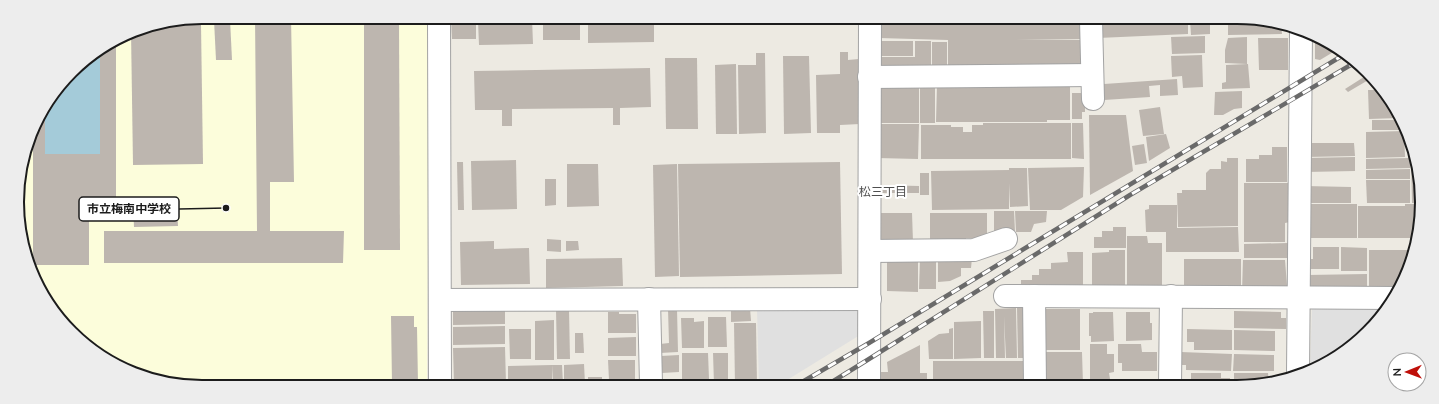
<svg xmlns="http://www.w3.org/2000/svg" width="1439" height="404" viewBox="0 0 1439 404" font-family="Mulish,'Noto Sans JP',sans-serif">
  <rect width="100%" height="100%" fill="#edeae2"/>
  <path fill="#fcfddb" d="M202 17 429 18 427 384 166 383 109 362 55 315 24 251V166L36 120 80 63 131 31Z"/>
  <g fill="#e0e0e0">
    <path d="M1312 306 1388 307 1368 333 1319 368 1310 370Z"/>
    <path d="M859 307 860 335 779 385H759L757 308Z"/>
  </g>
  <path fill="#a4cbd9" d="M90 57H100V154H45V109L80 63Z"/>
  <g fill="#bdb6af">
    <path d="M255 17H291L294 182H270V231H344L343 263H104V231H257Z"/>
    <path d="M364 18H399L400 250H364Z"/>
    <path d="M451 18H493V20H476V39H452Z"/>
    <path d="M495 18H532L533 44 479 45 478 21H495Z"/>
    <rect x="543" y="18" width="37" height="22"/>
    <path d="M588 18H654V42L588 43Z"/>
    <path d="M230 19 232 60H216L214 20Z"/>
    <path d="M879 19 980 20V40V20H1087V39H1016L1087 40 1086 71H948V40L879 38Z"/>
    <path d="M1097 20H1188V34L1098 38Z"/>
    <path d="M1190 20H1210V34L1191 35Z"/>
    <path d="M1228 20 1273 21 1281 24 1282 34 1228 35Z"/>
    <path d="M201 24 203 164 133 165 131 31 164 25Z"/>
    <path d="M1205 36V53L1172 54 1171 37Z"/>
    <path d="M1247 37V64L1225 63V50L1228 38Z"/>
    <path d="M1258 38H1288V70H1259Z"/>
    <path d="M1315 38 1340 48 1320 60 1315 59Z"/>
    <path d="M116 41V211H99V218L89 219V265H33V131L36 120 45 109V154H100V57H90Z"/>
    <rect x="877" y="41" width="36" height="15"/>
    <path d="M915 41H931V71H877V57H915Z"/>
    <rect x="932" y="42" width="15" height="29"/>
    <path d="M840 52H848V60L859 59 860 124 840 125V133H817L816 75 840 74Z"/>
    <path d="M756 53H765L766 133 739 134 738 65H756Z"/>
    <path d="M1202 55 1203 87 1183 88 1182 76 1172 77 1171 56Z"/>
    <path d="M783 56H809L811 133 784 134Z"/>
    <path d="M665 58H697L698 129H666Z"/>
    <path d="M736 64 737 134H716L715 65Z"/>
    <path d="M1248 64 1250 88 1222 89V83L1226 82V65Z"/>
    <path d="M650 68 651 107 620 108V125H613V108L512 109V126H502V110H475L474 71Z"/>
    <path d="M1367 75 1370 79 1348 92 1345 89Z"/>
    <path d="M1177 79 1178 95 1160 96V85L1149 86 1150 97 1104 100V84Z"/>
    <rect x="920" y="81" width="15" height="42"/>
    <path d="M1070 82V120H1047V122H936L937 85Z"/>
    <rect x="877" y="83" width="42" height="40"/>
    <path d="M1368 90H1382L1391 99 1399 118 1369 119Z"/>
    <path d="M1242 91V108L1234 109 1223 115H1214L1215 92Z"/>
    <path d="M1072 93H1085V112H1082V119H1072Z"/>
    <path d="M1160 107 1164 134 1143 136 1139 110Z"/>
    <path d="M1089 115H1126L1133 171 1090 195Z"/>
    <path d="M1372 120H1399L1403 130H1372Z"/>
    <path d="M983 123H1071V159H921V125H951V127H963V132H972V125H983Z"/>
    <path d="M1072 123H1083L1084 159 1072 158Z"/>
    <path d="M877 124H919L918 159 877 158Z"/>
    <path d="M1404 131 1405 157 1366 158V132Z"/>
    <path d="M1166 134 1170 148 1149 161 1146 137Z"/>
    <path d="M1408 140 1418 166V203H1412L1411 158H1410V168L1366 169V159L1408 158Z"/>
    <path d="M1306 143H1354L1355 156 1306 157Z"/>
    <path d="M1144 144 1147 163 1135 165 1132 146Z"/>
    <path d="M1272 147H1287V182H1246V159H1259V155H1272Z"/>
    <path d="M1355 157V171L1306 172V158Z"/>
    <path d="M1227 158H1238V226L1178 227 1177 193H1182V190H1206V173L1210 169H1221V161L1227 162Z"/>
    <path d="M516 160 517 209 472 210 471 161Z"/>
    <path d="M457 162H463L464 210H458Z"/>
    <path d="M840 162 842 274 680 277 678 164Z"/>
    <path d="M567 164H598L599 206 567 207Z"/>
    <path d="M677 164 679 276 655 277 653 165Z"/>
    <path d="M1084 167 1083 197 1061 210H1030L1028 168Z"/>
    <path d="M1009 168H1027L1028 206 1010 207 1009 183V209L932 210 931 171 1009 170Z"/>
    <path d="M1410 169V179H1366V170Z"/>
    <rect x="920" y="173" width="9" height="22"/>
    <path d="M545 179H556V205L545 206Z"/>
    <path d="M1366 180H1410V203H1367Z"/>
    <path d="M1244 183H1290V222L1285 223V242H1244Z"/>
    <path d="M878 185 919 186V193H877Z"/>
    <path d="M1305 186 1351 187V203H1305Z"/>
    <rect x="1306" y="204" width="51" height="34"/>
    <path d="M1405 204H1418V238H1358V206H1405Z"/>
    <path d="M1149 205H1177V228L1238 227 1239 252H1166V232H1146L1145 210 1149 209Z"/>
    <path d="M133 206H177L178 226 134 227Z"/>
    <path d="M994 211H1014L1015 232 994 233Z"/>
    <path d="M1015 211H1047L1046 222 1034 224 1031 232H1016Z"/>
    <path d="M877 213H912L913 242H883L877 236Z"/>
    <path d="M930 213H987V238H966V242H930Z"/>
    <path d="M1113 227H1126V248H1094V237H1102V231H1113Z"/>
    <path d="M1127 236H1147L1148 243H1162V287L1127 288Z"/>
    <path d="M547 239 561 240V252L547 251Z"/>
    <path d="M494 241V249L529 248 530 284 461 285 460 242Z"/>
    <path d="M566 241H578L579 250 566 251Z"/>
    <path d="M1288 243V258H1244V244Z"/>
    <path d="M1313 247H1339V269H1307L1308 259H1313Z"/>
    <path d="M1341 247 1367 248V271H1341Z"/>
    <path d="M1109 250H1125V286H1092V253L1109 252Z"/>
    <path d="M1369 250H1410V259L1398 292 1369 293Z"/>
    <path d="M1067 252H1083V291L1021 293V280H1032V275H1039V269H1051V263L1068 262Z"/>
    <path d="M622 258 623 286 546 288V259Z"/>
    <path d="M972 258 971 268H961V276L950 281 938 282V259Z"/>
    <path d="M887 259 918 260V292L887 291Z"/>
    <path d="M920 259H936V289H919Z"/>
    <rect x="1184" y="259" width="57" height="34"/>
    <path d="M1243 260H1285L1287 286 1283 291H1242Z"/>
    <path d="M1367 274V293L1307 291V275Z"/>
    <path d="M750 308 751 321 731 322V309Z"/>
    <path d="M1016 308 1017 358H1006L1004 316 1005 358H996L995 309Z"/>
    <path d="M1017 308H1030V358H1018Z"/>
    <path d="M505 309V324L453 325V310Z"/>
    <path d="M668 309H677L678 352 660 353V344L669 343Z"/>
    <rect x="1040" y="309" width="40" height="41"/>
    <path d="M556 310H569L570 359H557Z"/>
    <path d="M983 311H994V358H984Z"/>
    <path d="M1234 311 1281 312V318H1286V329L1234 328Z"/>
    <path d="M608 312H619V314H636V333H608Z"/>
    <path d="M1093 312H1113L1114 341 1091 342V336H1089V313H1093Z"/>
    <path d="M1126 312H1150V323H1152V340L1126 341Z"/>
    <path d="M391 316H414V327H417L418 384H392Z"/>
    <path d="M708 317H726L727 347H708Z"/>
    <path d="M681 318H694V322L704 321V348H682Z"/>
    <path d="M554 320V360H535V321Z"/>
    <path d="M981 321V358L954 359V322Z"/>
    <path d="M734 323H756L757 385H735Z"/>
    <path d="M505 326V344L453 345V327Z"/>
    <path d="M953 328V359H929L928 341 939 334 949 333V329Z"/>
    <path d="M509 329H531V359H510Z"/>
    <path d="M1187 329 1232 330V350H1194V342H1187Z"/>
    <path d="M1234 330 1275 331V351L1234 350Z"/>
    <path d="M575 333H583L584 353H575Z"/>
    <path d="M636 337V356H608V338Z"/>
    <path d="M1090 344H1107V354H1114V372L1109 373 1110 379H1090Z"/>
    <path d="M1118 344H1141L1142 352H1157V371H1122V363H1118Z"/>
    <path d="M920 345V373H927V385H878V372H888L887 362Z"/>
    <path d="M505 347 506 384H454L453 348Z"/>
    <path d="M1040 352H1082L1083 385H1046Z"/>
    <path d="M1181 352 1232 354 1231 371 1186 370V365H1181Z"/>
    <path d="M682 353H708L709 379 682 380Z"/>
    <path d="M713 353H728V384H714Z"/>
    <path d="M1234 354 1274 355V371H1233Z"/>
    <path d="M679 355V372L662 373 661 356Z"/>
    <path d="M608 360H635V379L609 380Z"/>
    <rect x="933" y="361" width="98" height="24"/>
    <path d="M584 364 585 384H564V365Z"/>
    <path d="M552 365H562L563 384H553Z"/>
    <path d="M552 365V384H508V366Z"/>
    <path d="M1191 373H1221V378H1230V385H1187V384H1191Z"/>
    <path d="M1234 373H1268L1269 383 1261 385H1234Z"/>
    <rect x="588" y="377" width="14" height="7"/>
    <rect x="609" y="382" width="26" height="2"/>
  </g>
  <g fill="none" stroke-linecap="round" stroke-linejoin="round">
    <g stroke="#a3a3a3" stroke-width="24">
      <g id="minor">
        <path d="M439 18 440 384"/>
        <path d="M1091 20 1093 99"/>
        <path d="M869 77 1092 75"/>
        <path d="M870 251 974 250 1006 239"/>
        <path d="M1005 296 1395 298"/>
        <path d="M1034 296 1035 385"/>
        <path d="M649 299 651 384"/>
        <path d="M440 300 870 299"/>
        <path d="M1298 374 1301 32"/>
        <path d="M869 385 870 19"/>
        <path d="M1170 385 1171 296"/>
      </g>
    </g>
    <use href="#minor" stroke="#fff" stroke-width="22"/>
    <g stroke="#6a6a6a" stroke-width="4.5">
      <g id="rail">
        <path d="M797 385 869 343 1345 54"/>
        <path d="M827 385 869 359 1130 195 1354 63"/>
      </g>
    </g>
    <use href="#rail" stroke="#fff" stroke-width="3" stroke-dasharray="9" stroke-linecap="butt"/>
  </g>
  <g text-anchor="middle" stroke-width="4" stroke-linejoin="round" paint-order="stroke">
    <g font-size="12" fill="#4f4f4f" stroke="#fff">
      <text x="883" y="196">松三丁目</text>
    </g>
  </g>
  <path d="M0 0H1439V404H0ZM202 24H1237A178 178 0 0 1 1415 202V202A178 178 0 0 1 1237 380H202A178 178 0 0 1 24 202V202A178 178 0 0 1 202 24Z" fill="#ededed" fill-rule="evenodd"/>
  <path fill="none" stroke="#1c1c1c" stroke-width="2" d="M202 24H1237A178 178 0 0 1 1415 202V202A178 178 0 0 1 1237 380H202A178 178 0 0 1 24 202V202A178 178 0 0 1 202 24Z"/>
  <path fill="none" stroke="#1c1c1c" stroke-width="1.5" d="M226 208L179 209"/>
  <circle fill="#1c1c1c" stroke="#fff" stroke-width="1.5" cx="226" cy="208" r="4"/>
  <rect fill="#fff" stroke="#1c1c1c" stroke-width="1.5" x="79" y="197" width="100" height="24" rx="4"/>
  <g font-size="12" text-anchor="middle" font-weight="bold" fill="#1c1c1c">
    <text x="129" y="213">市立梅南中学校</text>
  </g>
  <g transform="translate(1407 372) rotate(269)"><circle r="19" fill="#ffffff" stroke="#a4a4a4"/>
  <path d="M0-3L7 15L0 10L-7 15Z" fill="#bf0f09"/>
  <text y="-6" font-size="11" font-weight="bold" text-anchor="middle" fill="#1c1c1c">N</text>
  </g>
</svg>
